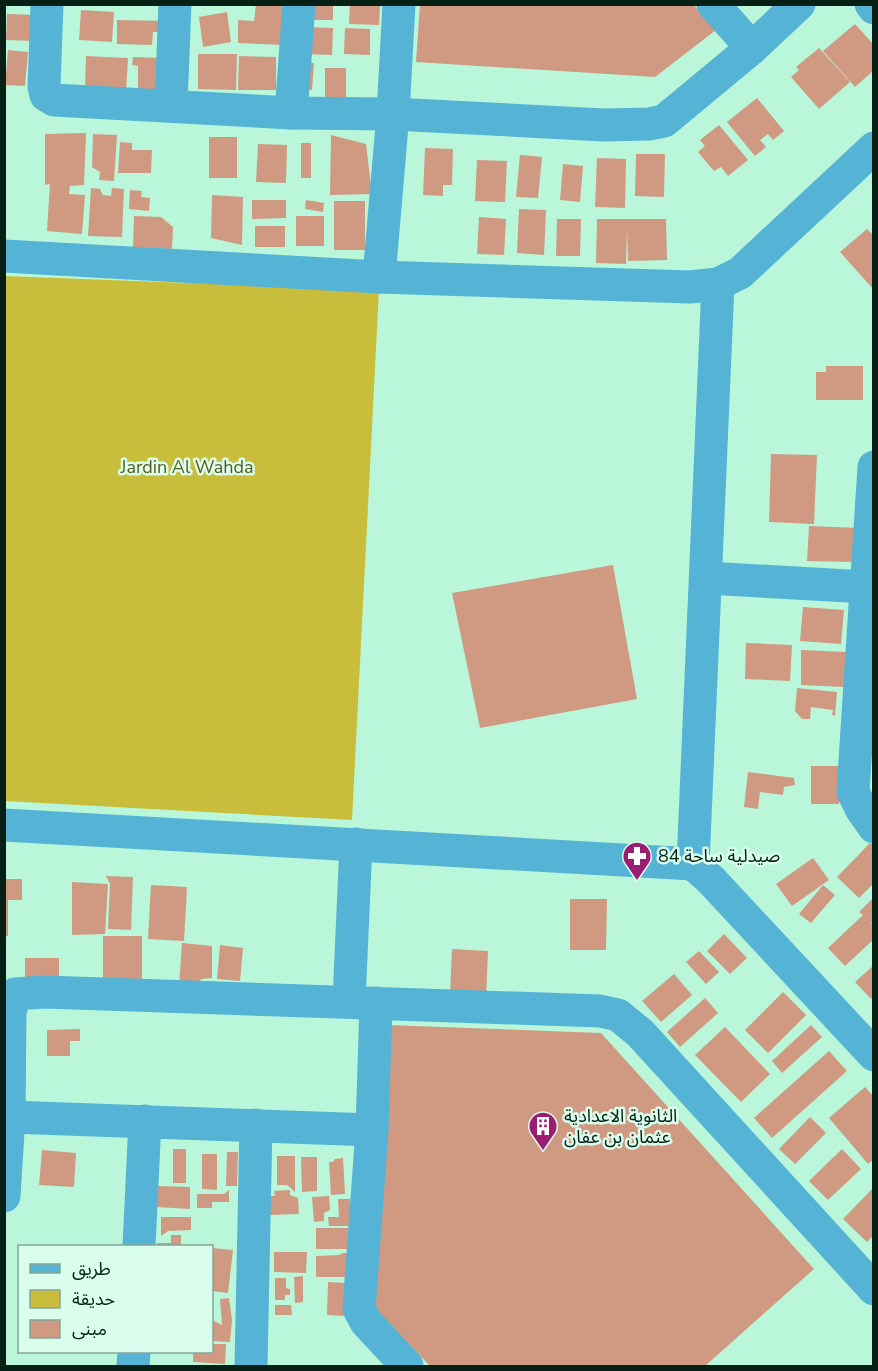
<svg xmlns="http://www.w3.org/2000/svg" width="878" height="1371" viewBox="0 0 878 1371" font-family="'Nunito Sans','Noto Sans Arabic',sans-serif">
  <rect width="100%" height="100%" fill="#baf7da"/>
  <path fill="#c9be3b" d="M4 276 379 290 352 820 5 801Z"/>
  <g fill="#d09982">
    <path d="M256 4H290L285 45 238 43V20L254 21Z"/>
    <rect x="314" y="4" width="19" height="16"/>
    <path d="M350 4H380L379 25 349 24Z"/>
    <path d="M420 4H693L716 30 655 77 416 62Z"/>
    <path d="M81 10 114 12 112 42 79 40Z"/>
    <path d="M227 12 231 42 203 47 199 17Z"/>
    <path d="M7 14 37 15 36 41 6 40Z"/>
    <path d="M117 20 168 21V32H153L152 45 117 44Z"/>
    <path d="M855 24 874 45V70L855 87 823 51Z"/>
    <path d="M306 27 333 28 332 55 305 54Z"/>
    <path d="M345 28 370 29V55L344 54Z"/>
    <path d="M819 48 850 82 819 109 791 77 799 70 796 67Z"/>
    <path d="M8 50 28 52 25 86 5 85Z"/>
    <path d="M198 54H237L236 90 198 89Z"/>
    <path d="M86 56 128 58 126 92 85 90Z"/>
    <path d="M239 56 276 57V90H238Z"/>
    <path d="M133 57 164 58V91H138V66L132 65Z"/>
    <path d="M303 62 314 63 312 90 301 89Z"/>
    <rect x="325" y="68" width="21" height="32"/>
    <path d="M757 98 784 131 773 140 768 134 760 140 766 147 755 156 727 122Z"/>
    <path d="M719 125 748 160 728 176 721 167 714 171 698 152 705 146 700 140Z"/>
    <path d="M86 133 84 185 70 186 69 194 85 195 82 234 47 231 50 184 45 185V134Z"/>
    <path d="M93 134 117 135 114 181 99 180 100 172 92 167Z"/>
    <path d="M331 135 366 144 372 194 330 195Z"/>
    <rect x="209" y="137" width="28" height="41"/>
    <path d="M120 142 132 143V150H152L151 173H118Z"/>
    <rect x="301" y="143" width="10" height="35"/>
    <path d="M258 144 287 145 286 183 256 182Z"/>
    <path d="M425 148 453 149 452 185H443V196L423 195Z"/>
    <path d="M636 154H665L664 197 635 196Z"/>
    <path d="M520 155 542 157 538 198 516 197Z"/>
    <path d="M597 158 626 159 625 208 595 207Z"/>
    <path d="M477 160 507 161 505 202 475 201Z"/>
    <path d="M563 164 583 166 580 202 560 200Z"/>
    <path d="M91 188 100 189 103 195 111 196 112 188 124 189 122 237 88 236Z"/>
    <path d="M130 190 142 191 141 197 150 198 149 211 129 209Z"/>
    <path d="M212 195 243 197 242 245 211 238Z"/>
    <path d="M252 200H286V218L252 219Z"/>
    <path d="M306 200 324 203 323 212 305 209Z"/>
    <rect x="334" y="201" width="31" height="49"/>
    <path d="M519 209 546 210 544 255 517 253Z"/>
    <path d="M134 216 161 217 173 227 172 249 133 247Z"/>
    <rect x="296" y="216" width="28" height="30"/>
    <path d="M479 217 506 219 504 255 477 254Z"/>
    <path d="M557 219H581L580 256H556Z"/>
    <path d="M597 219H666L667 260 628 261 627 230 626 264 596 263Z"/>
    <rect x="255" y="226" width="30" height="21"/>
    <path d="M867 229 874 236V290L840 252Z"/>
    <path d="M826 366H863V400H816V372H826Z"/>
    <path d="M771 454 817 455 814 524 769 522Z"/>
    <path d="M809 526 859 528 854 562 807 561Z"/>
    <path d="M613 565 637 699 480 728 452 593Z"/>
    <path d="M803 607 844 610 841 644 800 641Z"/>
    <path d="M746 643 792 645 790 681 745 679Z"/>
    <path d="M801 650 847 652 845 687 801 685Z"/>
    <path d="M797 688 837 692 835 716 832 715 833 710 811 707 810 719H802L795 711Z"/>
    <rect x="811" y="766" width="28" height="38"/>
    <path d="M748 772 794 778 795 785 784 787 783 795 760 792 758 809 744 807Z"/>
    <path d="M870 843 874 846V883L859 898 837 877Z"/>
    <path d="M813 858 829 880 792 906 776 884Z"/>
    <path d="M106 876 133 877 131 930 108 929 110 884Z"/>
    <path d="M4 879H22V900H8V936L4 937Z"/>
    <path d="M72 882 108 884 105 934 72 935Z"/>
    <path d="M151 885 187 887 184 941 148 939Z"/>
    <path d="M823 885 835 895 811 923 799 914Z"/>
    <path d="M874 897V920L871 923 874 926V939L845 966 828 948 863 915 859 912Z"/>
    <path d="M570 899H607L606 950H570Z"/>
    <path d="M724 934 747 958 730 974 707 951Z"/>
    <rect x="103" y="936" width="39" height="49"/>
    <path d="M182 943 212 946V978L202 979 189 988 179 987Z"/>
    <path d="M220 945 243 948 240 981 217 979Z"/>
    <path d="M452 949 488 951 486 999 450 997Z"/>
    <path d="M699 951 719 972 706 984 686 962Z"/>
    <rect x="25" y="958" width="34" height="23"/>
    <path d="M874 965V996L871 999 855 982Z"/>
    <path d="M674 974 692 995 661 1022 642 1001Z"/>
    <path d="M783 992 806 1015 768 1053 745 1030Z"/>
    <path d="M705 998 718 1013 680 1047 667 1032Z"/>
    <path d="M387 1025 601 1033 814 1269 705 1366H430L370 1305Z"/>
    <path d="M811 1025 822 1037 782 1073 772 1061Z"/>
    <path d="M725 1027 770 1074 741 1102 695 1055Z"/>
    <path d="M80 1029V1041H70V1056H47V1030Z"/>
    <path d="M829 1051 847 1071 772 1138 754 1118Z"/>
    <path d="M865 1087 874 1097V1159L868 1164 829 1118Z"/>
    <path d="M810 1117 826 1133 795 1164 779 1149Z"/>
    <rect x="173" y="1149" width="13" height="34"/>
    <path d="M842 1149 861 1169 828 1200 809 1181Z"/>
    <path d="M42 1150 76 1153 74 1187 39 1185Z"/>
    <path d="M227 1152H238L237 1186H226Z"/>
    <path d="M202 1154H217V1190L202 1189Z"/>
    <path d="M277 1156H295V1192L287 1185H277Z"/>
    <path d="M301 1157H317V1191L302 1192Z"/>
    <path d="M343 1158 345 1194 331 1195 329 1162H333L335 1159Z"/>
    <path d="M157 1186 190 1187V1209L157 1207Z"/>
    <path d="M874 1187V1235L867 1242 843 1219Z"/>
    <path d="M229 1190V1202H212V1208H197V1194H224Z"/>
    <path d="M290 1190V1195L298 1198 299 1214 270 1215 269 1196H275L274 1191Z"/>
    <path d="M329 1196 330 1210 324 1213V1221L314 1222 312 1197Z"/>
    <path d="M338 1199H350V1226H329L328 1217H339Z"/>
    <path d="M161 1217H191V1230L168 1231 161 1236Z"/>
    <rect x="316" y="1228" width="33" height="21"/>
    <path d="M171 1235H181V1246H157V1243H171Z"/>
    <path d="M212 1248 233 1250 228 1293 212 1291Z"/>
    <path d="M274 1252H307L306 1273 274 1272Z"/>
    <path d="M343 1253H349V1277H316V1256L339 1255Z"/>
    <path d="M303 1276V1302L295 1303 294 1277Z"/>
    <path d="M275 1278H286V1288L290 1289V1295H285V1300H275Z"/>
    <path d="M328 1282 346 1283 345 1316 327 1315Z"/>
    <path d="M229 1298 232 1320 230 1342 212 1341V1320L222 1325 220 1299Z"/>
    <path d="M275 1305H291L292 1315H275Z"/>
    <path d="M212 1344H226L225 1364 193 1362V1352H212Z"/>
  </g>
  <g fill="none" stroke-linecap="round" stroke-linejoin="round">
    <g stroke="#55b4d5" stroke-width="33">
      <path d="M47 4 44 87 46 95 54 100 291 113 393 114 604 125 649 124 664 121 752 48 799 4"/>
      <path d="M713 4 752 48"/>
      <path d="M871 4 874 8"/>
      <path d="M171 105 175 4"/>
      <path d="M291 113 299 4"/>
      <path d="M874 148 740 273 718 284 693 864 711 880 874 1055"/>
      <path d="M4 256 379 277 690 287 718 284"/>
      <path d="M379 277 393 114 399 4"/>
      <path d="M874 467 853 792 862 810 874 827"/>
      <path d="M707 578 866 587"/>
      <path d="M4 825 693 864"/>
      <path d="M349 1001 356 844"/>
      <path d="M376 1003 372 1130 359 1309 366 1322 407 1366"/>
      <path d="M9 1117 372 1130"/>
      <path d="M4 1196 9 1117 10 1012 15 994 45 992 600 1011 618 1015 640 1033 874 1289"/>
      <path d="M139 1246 145 1121"/>
      <path d="M133 1366 134 1352"/>
      <path d="M251 1366 256 1125"/>
    </g>
  </g>
  <defs>
    <g id="pharmacy-pin" transform="scale(1.5)"><path d="M0 17L-7.5 6A9.5 9.5 0 1 1 7.5 6Z" fill="#9b1d73" stroke="#dafeed"/><path d="M-2-6h4v4h4v4h-4v4h-4v-4h-4v-4h4Z" fill="#fff"/></g>
    <g id="building-pin" transform="scale(1.5)"><path d="M0 17L-7.5 6A9.5 9.5 0 1 1 7.5 6Z" fill="#9b1d73" stroke="#dafeed"/><path d="M-4-6H4V6H1V3H-1V6H-4ZM-2.5-4.3h1.7v1.8h-1.7ZM.8-4.3h1.7v1.8H.8ZM-2.5-1h1.7V.8h-1.7ZM.8-1h1.7V.8H.8Z" fill="#fff"/></g>
  </defs>
  <g fill-rule="evenodd">
    <use href="#pharmacy-pin" x="637" y="856"/>
    <use href="#building-pin" x="543" y="1126"/>
  </g>
  <g text-anchor="middle" stroke-width="5" stroke-linejoin="round" paint-order="stroke">
    <g font-size="18" fill="#5d581e" stroke="#dafeed">
      <text x="187" y="473">Jardin Al Wahda</text>
    </g>
    <g font-size="18" fill="#072016" stroke="#dafeed" text-anchor="start">
      <text x="658" y="862">صيدلية ساحة 84</text>
      <text x="564" y="1122">الثانوية الاعدادية<tspan x="564" dy="21">عثمان بن عفان</tspan></text>
    </g>
  </g>
  <rect width="878" height="1371" fill="none" stroke="#072016" stroke-width="12"/>
  <rect x="18" y="1245" width="195" height="108" fill="#dafeed" stroke="#86a597" stroke-width="1.5"/>
  <rect x="30" y="1264" width="30" height="9" fill="#55b4d5" stroke="#86a597" stroke-width="1.5"/>
  <text x="72" y="1275" font-size="18" fill="#072016">طريق</text>
  <rect x="30" y="1290" width="30" height="18" fill="#c9be3b" stroke="#86a597" stroke-width="1.5"/>
  <text x="72" y="1305" font-size="18" fill="#072016">حديقة</text>
  <rect x="30" y="1320" width="30" height="18" fill="#d09982" stroke="#86a597" stroke-width="1.5"/>
  <text x="72" y="1335" font-size="18" fill="#072016">مبنى</text>
</svg>
